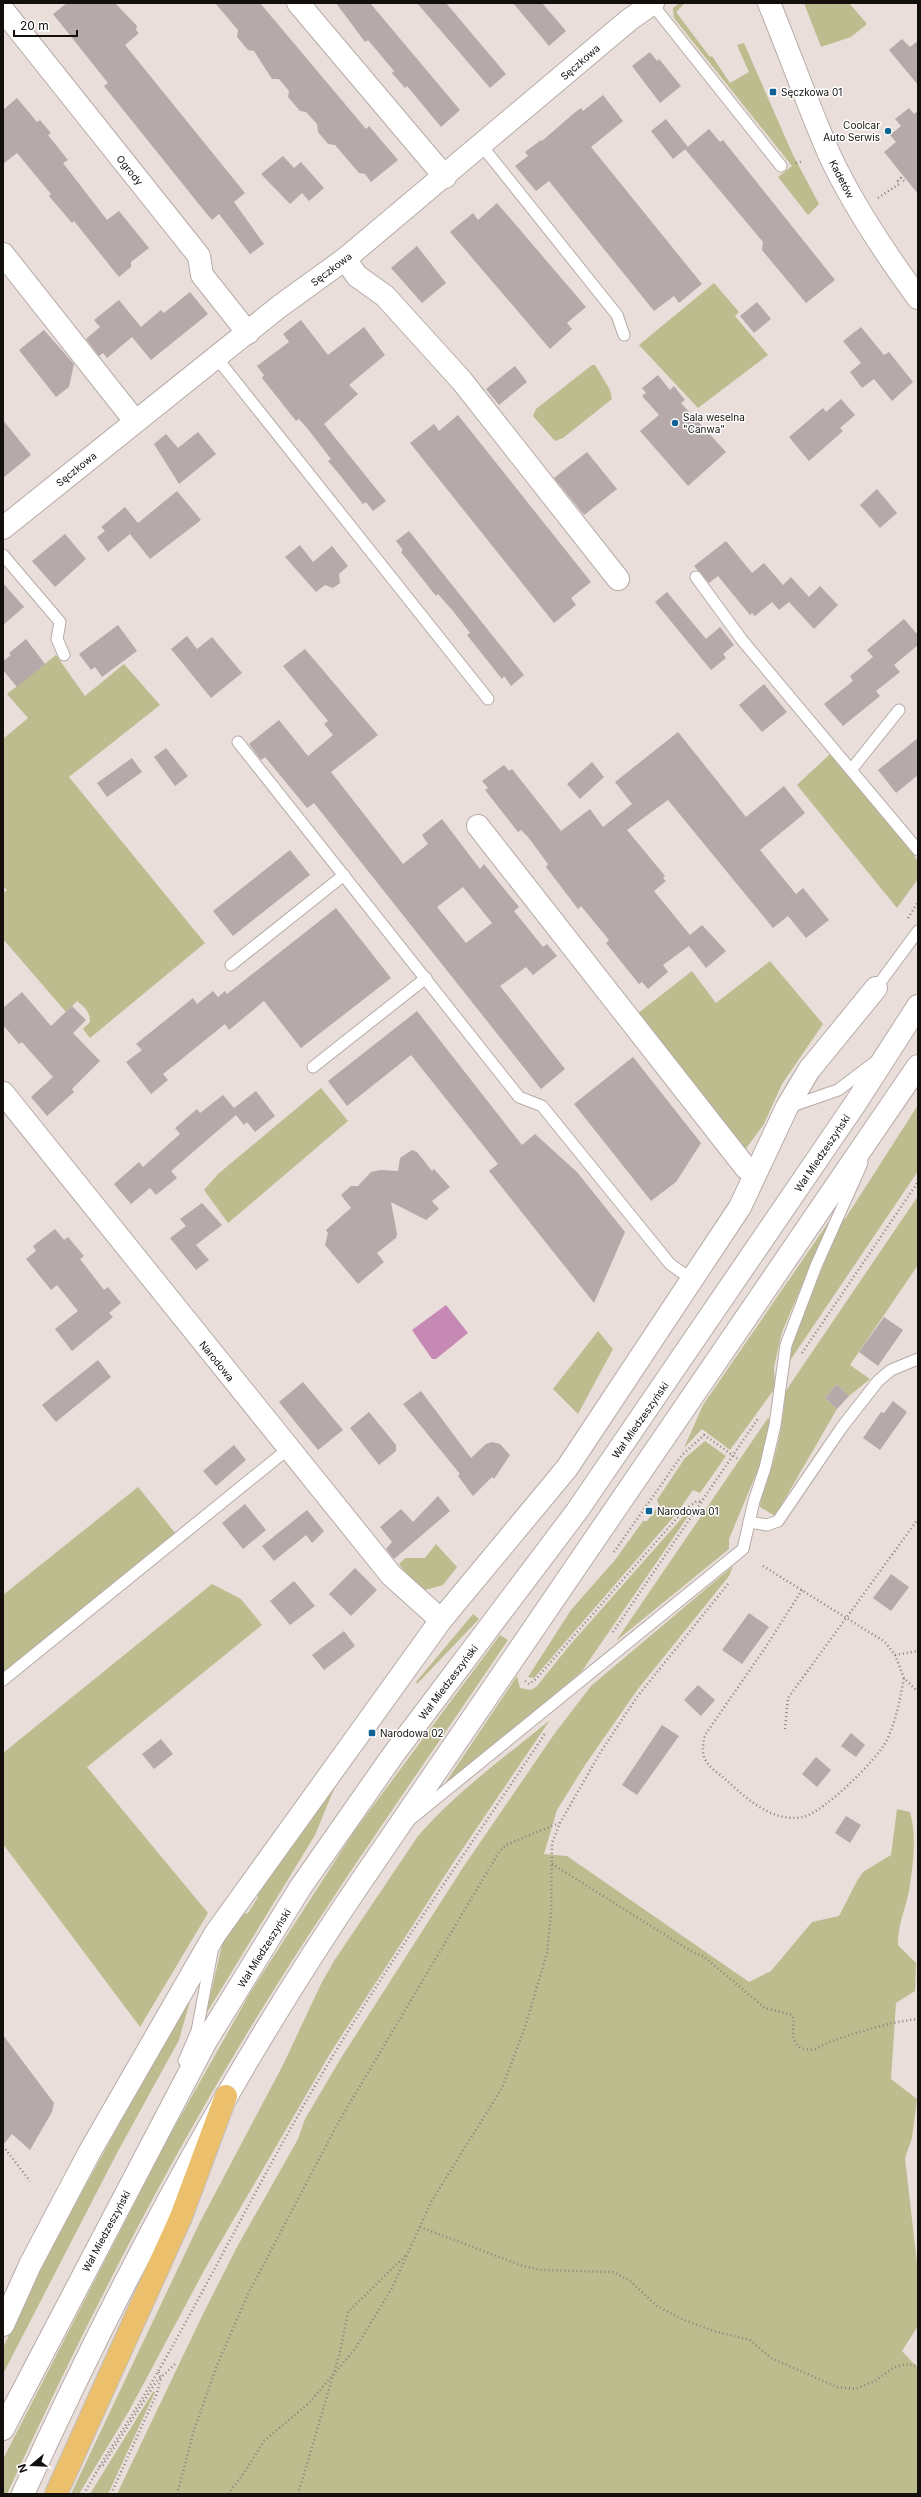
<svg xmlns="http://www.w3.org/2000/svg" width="921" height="2497" viewBox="0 0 921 2497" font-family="Inter,sans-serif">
  <rect width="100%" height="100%" fill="#e9ded9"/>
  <g fill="#bdbc8f">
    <path d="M679 3H685L676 12 710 57 712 56 730 83 749 72 737 45 744 43 793 155 819 204 808 215 778 177 792 166 674 18 673 8Z"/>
    <path d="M804 3H849L867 24 851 37 821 47Z"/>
    <path d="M714 283 739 312 735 316 768 355 698 408 639 345Z"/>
    <path d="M592 365H595L610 390 612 399 563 438 555 441 533 416 536 409Z"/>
    <path d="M56 655 85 696 124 664 160 705 69 777 205 943 90 1038 83 1029 90 1022C90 1011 85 1008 77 1001L66 1012 3 939V893L7 890 3 886V739L28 718 7 694Z"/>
    <path d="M830 754 907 844 918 862V879L897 908 797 785Z"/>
    <path d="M770 961 823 1024 782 1084 764 1124 745 1150 637 1014 692 971 716 1003Z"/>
    <path d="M321 1088 348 1121 228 1223 204 1190 218 1174Z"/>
    <path d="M918 1105V1171L787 1365 791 1344 842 1220 845 1219Z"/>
    <path d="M918 1196V1265L850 1365 870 1379 849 1396 837 1384 825 1398 837 1409 775 1516 760 1507C761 1492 768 1481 772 1466 779 1442 784 1417 785 1392Z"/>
    <path d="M830 1220 782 1332 774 1367 775 1388 730 1450 702 1429 684 1448 703 1405Z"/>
    <path d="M598 1331 613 1349 578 1414 553 1389Z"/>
    <path d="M768 1418 770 1420 759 1467 729 1539V1549L616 1641Z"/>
    <path d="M705 1441 726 1456 700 1493 693 1490 676 1514 534 1678 528 1677 571 1610 615 1560 643 1521H647L659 1505 657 1500 685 1458Z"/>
    <path d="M138 1487 176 1534 3 1673V1595Z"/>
    <path d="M688 1511 691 1512 582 1671 453 1780 446 1782 517 1676 520 1688 531 1690 537 1686 569 1646Z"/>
    <path d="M436 1544 457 1567 443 1585 425 1590 417 1587 399 1564 405 1558H425Z"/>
    <path d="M733 1566 729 1576 638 1689 585 1765 557 1810 544 1854 567 1856 749 1982 771 1971 812 1922 839 1916 857 1881 863 1872 891 1855 897 1809 910 1812C917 1836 913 1866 909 1891 905 1911 898 1923 898 1945L916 1963 915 1991 896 2003 891 2079 917 2099 912 2138 905 2158 918 2272V2326L902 2351 918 2368V2494H117L203 2314 237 2247 298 2139 305 2119 341 2058 462 1869 555 1733 591 1686Z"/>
    <path d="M212 1584 241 1599 262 1625 87 1767 208 1913 140 2027 3 1844V1753Z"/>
    <path d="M473 1614 479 1619 417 1684 416 1682Z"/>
    <path d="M500 1635 508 1640C420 1771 328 1899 246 2035 157 2182 79 2337 7 2494H3V2459L166 2142 250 1993 353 1833Z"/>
    <path d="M550 1720 453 1863 331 2052 206 2267 129 2411 79 2494H71L200 2222 283 2065 321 1984 334 1961 418 1836C456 1792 505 1757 550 1720Z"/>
    <path d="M363 1737 334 1789 315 1835 206 2014 222 1945 239 1915 248 1913 258 1897 256 1889Z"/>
    <path d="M193 1990 179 2040 117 2153 3 2374V2348L37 2274Z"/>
    <path d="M153 2392H155L108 2494H90Z"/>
  </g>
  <path fill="#c689b4" d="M446 1305 468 1333 436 1359H432L412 1330Z"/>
  <g fill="#b5a9aa" fill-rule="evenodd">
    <path d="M67 3H115L137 26 136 30 139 33 125 45 245 193 234 202 264 244 250 254 219 214 212 220 206 213 104 86 108 83 53 14Z"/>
    <path d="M215 3H260L366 129 369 126 398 160 371 182 365 174 359 173 335 145 328 144 318 132 317 124 306 112 300 111 288 97 289 91 279 79H272L254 51 248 50 237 37 238 30Z"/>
    <path d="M336 3H370L460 110 441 127 407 86 405 88 392 73 394 71 368 40 365 42Z"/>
    <path d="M417 3H446L506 74 490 88Z"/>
    <path d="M513 3H542L566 31 549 46Z"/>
    <path d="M902 39 910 47 918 41V85L889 50Z"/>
    <path d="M650 52 657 61 659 59 681 86 660 103 632 66Z"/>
    <path d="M603 95 623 121 591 147 702 284 679 303 674 296 654 311 549 181 536 191 515 166 528 156 525 152 541 140 542 141 573 114 581 108 583 111Z"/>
    <path d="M17 98 37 122 40 120 51 133 48 135 68 160 63 163 107 220 119 211 149 248 131 262V267L119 277 74 221 72 223 49 196 51 194 17 153 3 164V110Z"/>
    <path d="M909 108 914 114 918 111V194L884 152 896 142 890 135 901 126 895 119Z"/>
    <path d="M666 119 688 147 673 159 651 131Z"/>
    <path d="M709 129 720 142 723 140 835 280 806 303 762 250 763 242 685 149Z"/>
    <path d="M283 156 294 168 301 162 324 188 309 201 302 193 290 204 261 174Z"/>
    <path d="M497 203 586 307 567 323 572 329 550 349 450 232 473 213 478 220Z"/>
    <path d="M417 246 446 283 422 303 391 268Z"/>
    <path d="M190 292 208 314 151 360 132 337 107 358 103 353 99 356 86 339 100 327 94 320 119 300 141 327 161 310 164 313Z"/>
    <path d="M757 302 771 319 754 333 740 316Z"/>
    <path d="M301 320 328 355 364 327 385 355 349 385 358 394 324 424 386 501 373 511 366 502 363 504 339 474 328 461 331 459 307 428 299 419 296 421 262 378 264 375 257 366 289 342 283 334Z"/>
    <path d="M861 327 884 355 889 352 913 382 892 401 874 379 862 388 850 372 861 363 843 341Z"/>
    <path d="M44 330 74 364 69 387 56 397 19 350Z"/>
    <path d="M515 366 527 382 499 405 486 389Z"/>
    <path d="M658 375 670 390 674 386 685 400 681 403 726 452 688 486 640 431 659 415 642 396 646 393 642 388Z"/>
    <path d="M841 399 855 415 840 428 843 431 809 461 789 437 823 408 826 412Z"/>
    <path d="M458 415 591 582 571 598 576 605 554 623 410 443 434 424 439 431Z"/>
    <path d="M3 420 31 455 3 478Z"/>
    <path d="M198 432 216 454 179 484 154 444 166 434 178 448Z"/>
    <path d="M587 452 617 489 584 515 554 478Z"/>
    <path d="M877 489 897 513 880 528 860 505Z"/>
    <path d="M177 491 201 520 150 559 130 534 108 552 97 537 105 531 101 527 125 507 138 523Z"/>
    <path d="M409 531 524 675 511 686 504 676 502 679 467 635 470 633 453 611 438 594 436 596 401 552 403 550 396 541Z"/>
    <path d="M65 534 86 559 55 587 32 561Z"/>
    <path d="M726 541 752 573 764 563 783 585 791 577 809 597 820 586 838 605 814 629 789 602 779 610 772 602 755 616 752 613 750 615 718 576 709 583 694 566Z"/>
    <path d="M300 545 313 562 332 546 348 566 339 574 340 583 333 588 325 585 316 592 285 557Z"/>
    <path d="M3 583 24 607 3 625Z"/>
    <path d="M667 592 706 639 720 627 734 645 723 654 726 658 711 670 655 602Z"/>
    <path d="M904 619 918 635V645L894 665 900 672 876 691 880 696 843 726 824 704 853 681 850 676 873 657 867 650Z"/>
    <path d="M118 625 137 651 102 677 95 667 91 670 79 654Z"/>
    <path d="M187 636 197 649 212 637 242 673 211 698 171 649Z"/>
    <path d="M26 639 45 664 17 687 3 670V661L11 655 9 653Z"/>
    <path d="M305 649 378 735 331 772 403 864 428 844 422 835 442 819 480 869 484 864 519 907 514 911 543 947 547 944 557 956 533 975 526 967 500 986 565 1069 541 1089 314 803 307 808 265 757 261 760 249 744 279 720 308 756 333 735 324 724 328 721 283 666ZM463 887 492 923 466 943 437 907Z"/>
    <path d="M764 684 787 712 762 732 739 705Z"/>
    <path d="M678 732 746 817 784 786 805 813 760 850 796 894 803 888 829 920 806 938 788 916 773 928 668 800 627 830 665 876 663 878 666 881 654 891 690 935 702 925 726 951 706 968 689 946 663 965 668 972 648 989 642 982 639 984 606 943 609 940 581 906 578 909 546 867 548 864 528 837 521 830 518 832 485 790 488 788 482 781 504 765 509 771 512 769 561 831 590 809 603 827 632 804 615 782Z"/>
    <path d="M918 738V775L896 793 878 770Z"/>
    <path d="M166 748 188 776 175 786 154 757Z"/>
    <path d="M132 758 142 772 107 797 97 783Z"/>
    <path d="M592 762 604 777 580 799 567 784Z"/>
    <path d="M290 850 310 875 233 936 213 911Z"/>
    <path d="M336 908 391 978 301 1048 264 1001 229 1030 225 1024 178 1062 163 1074 168 1080 151 1094 126 1062 142 1050 136 1044 193 998 197 1004 213 991 218 997 225 991 227 994Z"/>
    <path d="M22 992 51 1026 72 1006 86 1020 73 1033 100 1061 72 1089 74 1092 47 1116 31 1097 53 1077 22 1042 19 1044 3 1025V1008Z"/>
    <path d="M417 1011 522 1145 535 1134 577 1172 625 1232 594 1303 489 1171 498 1164 411 1055 347 1106 328 1081Z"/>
    <path d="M633 1057 701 1143 676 1182 651 1201 574 1104Z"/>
    <path d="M256 1091 275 1116 255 1132 247 1122 244 1125 236 1115 171 1171 177 1178 156 1195 150 1188 131 1204 114 1184 139 1162 143 1167 180 1134 175 1128 197 1109 200 1113 223 1095 234 1108Z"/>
    <path d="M412 1150 417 1152 432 1171 434 1169 450 1187 432 1201 439 1209 426 1220 391 1202 397 1234 396 1238 377 1253 384 1262 358 1284 325 1245 328 1233 326 1230 351 1208 341 1195 351 1186H358L371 1172 381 1170 398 1171 400 1158Z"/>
    <path d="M202 1203 222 1225 196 1245 209 1260 196 1270 170 1238 186 1226 180 1219Z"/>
    <path d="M55 1229 64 1240 68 1237 84 1256 80 1259 104 1290 108 1287 121 1303 109 1313 113 1317 72 1351 55 1329 78 1311 57 1285 51 1290 26 1259 36 1251 33 1246Z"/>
    <path d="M884 1317 903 1330 878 1366 859 1352Z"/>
    <path d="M98 1360 111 1377 56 1422 42 1405Z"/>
    <path d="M303 1382 343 1430 318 1450 279 1402Z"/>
    <path d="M837 1384 849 1396 837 1409 825 1398Z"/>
    <path d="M421 1391 471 1458 486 1444 492 1442 500 1444 510 1455 494 1479 492 1477 473 1496 458 1476 460 1474 403 1404Z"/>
    <path d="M893 1401 907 1412 880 1450 863 1438 881 1412 884 1413Z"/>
    <path d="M369 1412 396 1445V1451L379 1465 350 1428Z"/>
    <path d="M234 1445 246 1460 216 1486 203 1471Z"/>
    <path d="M438 1496 450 1511 394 1559 386 1549 392 1542 380 1527 401 1509 413 1522Z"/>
    <path d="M245 1504 266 1530 243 1549 222 1523Z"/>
    <path d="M307 1510 324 1531 312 1543 306 1535 274 1561 262 1546Z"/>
    <path d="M355 1568 377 1590 351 1616 329 1594Z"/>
    <path d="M891 1574 909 1587 891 1611 873 1598Z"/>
    <path d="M294 1581 315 1606 290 1625 270 1601Z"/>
    <path d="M749 1613 769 1627 742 1664 722 1650Z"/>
    <path d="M344 1631 355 1646 324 1670 312 1655Z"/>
    <path d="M698 1685 715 1700 701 1716 684 1700Z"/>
    <path d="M662 1725 679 1736 637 1795 622 1785Z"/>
    <path d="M851 1733 865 1745 856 1757 841 1746Z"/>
    <path d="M161 1739 173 1754 154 1769 142 1754Z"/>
    <path d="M816 1757 831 1770 817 1787 802 1774Z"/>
    <path d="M846 1816 861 1825 850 1843 835 1833Z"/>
    <path d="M3 2035 54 2103 52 2112 30 2150 12 2134 3 2145Z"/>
  </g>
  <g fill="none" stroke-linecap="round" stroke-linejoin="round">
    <g stroke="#b7aba7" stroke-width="13">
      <g id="service">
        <path d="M652 4 781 166"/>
        <path d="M482 146 617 315 624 335"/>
        <path d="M216 357 488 699"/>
        <path d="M3 555 60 622 57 639 64 655"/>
        <path d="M696 577 742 640 918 850"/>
        <path d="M238 742 519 1097 542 1106 670 1264 691 1279"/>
        <path d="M851 770 899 710"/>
        <path d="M231 965 344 875"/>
        <path d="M876 988 918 931"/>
        <path d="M313 1067 426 978"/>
        <path d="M789 1107 838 1090 875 1062"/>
        <path d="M749 1522 767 1525 778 1521 842 1427 878 1381 891 1370 918 1359"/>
        <path d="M3 1680 288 1449"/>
        <path d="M412 1818 743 1549 754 1501 765 1468 775 1425 786 1345 816 1266 862 1163"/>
        <path d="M184 2061 197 2031 212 1952"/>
      </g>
    </g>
    <g stroke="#b7aba7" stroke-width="24">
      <g id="minor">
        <path d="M298 3 445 177"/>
        <path d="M3 10 199 256 202 275 248 333"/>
        <path d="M3 254 135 421"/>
        <path d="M345 259 357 276 385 296 462 381 618 579"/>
        <path d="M3 528 280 306 345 259 629 20 653 3"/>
        <path d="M478 826 746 1168"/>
        <path d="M3 1093 391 1575 441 1620"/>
        <path d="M3 2325 30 2265 89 2153 215 1934 441 1620 567 1468 740 1207 787 1107 809 1070 876 988"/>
      </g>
    </g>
    <g stroke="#b7aba7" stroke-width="24">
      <path id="tertiary" d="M769 3C790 54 808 106 830 156 854 207 885 253 918 298"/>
    </g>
    <g stroke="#b7aba7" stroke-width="24">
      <g id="secondary">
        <path d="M3 2429 206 2041 300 1888 393 1755 577 1511 855 1104 918 1006"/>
        <path d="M23 2494C120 2281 230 2074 362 1880L918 1066"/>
      </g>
    </g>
    <g stroke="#c1c1c0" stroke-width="24">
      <path id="primary" d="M56 2494 181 2217 226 2096"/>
    </g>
    <g stroke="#8a827f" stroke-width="2.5" stroke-dasharray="1 3" stroke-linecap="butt">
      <path d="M796 163 803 161"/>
      <path d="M878 198 899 184 898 181 901 178 904 181"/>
      <path d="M908 918 918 902"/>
      <path d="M802 1353 918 1182"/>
      <path d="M614 1552 682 1455 704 1435 738 1459"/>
      <path d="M763 1566 885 1642 895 1655 904 1678 918 1692"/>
      <path d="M802 1590 765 1648 705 1735C703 1744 701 1753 706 1761 710 1768 718 1773 724 1778 745 1797 771 1823 803 1817 824 1812 877 1760 887 1740 896 1720 900 1700 904 1678"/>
      <path d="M613 1632 759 1417"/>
      <path d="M895 1655 918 1651"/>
      <path d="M525 1681 529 1684 536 1679 684 1510 697 1501 702 1502"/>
      <path d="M785 1729 788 1698 918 1519"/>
      <path d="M552 1864 694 1953 703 1956 765 2008 792 2015 794 2020C792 2031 791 2047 806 2049 817 2052 822 2044 832 2041 859 2032 889 2022 918 2019"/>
      <path d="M3 2146 30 2181"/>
      <path d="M420 2227 523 2266 542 2270 613 2272 629 2280 657 2306 684 2320 714 2331 750 2340 771 2358 837 2387 855 2389 875 2381 893 2368 905 2364 918 2366"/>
      <path d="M99 2467 103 2465 156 2382 175 2364"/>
      <path d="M84 2494C106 2453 133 2416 156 2375 217 2269 270 2159 334 2054 401 1944 475 1839 546 1732"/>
      <path d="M111 2494 157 2393 161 2378 158 2371"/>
      <path d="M177 2494 194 2430 218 2363 248 2294 338 2123 499 1852 506 1845 559 1823"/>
      <path d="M228 2494 244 2473 264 2441 309 2403 355 2349 392 2288 431 2202 502 2088 525 2027 547 1953 551 1915 552 1843 560 1823 600 1753 637 1697 728 1584"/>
      <path d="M298 2494 340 2352 348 2312 405 2256"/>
    </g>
    <use href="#service" stroke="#fff" stroke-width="11"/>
    <use href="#minor" stroke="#fff" stroke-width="22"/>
    <use href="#tertiary" stroke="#fff" stroke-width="22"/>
    <use href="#secondary" stroke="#fff" stroke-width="22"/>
    <use href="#primary" stroke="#ebbf6c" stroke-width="22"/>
  </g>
  <g fill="#0f6394" stroke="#fff" stroke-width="1.5">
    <rect x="769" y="88" width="8" height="8" rx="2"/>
    <circle cx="888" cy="131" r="4"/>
    <circle cx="675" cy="423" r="4"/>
    <rect x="645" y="1507" width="8" height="8" rx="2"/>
    <rect x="368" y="1729" width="8" height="8" rx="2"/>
  </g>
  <g text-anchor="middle" stroke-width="3" stroke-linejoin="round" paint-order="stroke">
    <g font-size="10" fill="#120f0d" stroke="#fff">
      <text transform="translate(580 62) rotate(-41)" y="4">Sęczkowa</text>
      <text transform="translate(130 170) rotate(51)" y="4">Ogrody</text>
      <text transform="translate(842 179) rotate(63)" y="4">Kadetów</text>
      <text transform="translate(331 269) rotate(-37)" y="4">Sęczkowa</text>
      <text transform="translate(76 469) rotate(-39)" y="4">Sęczkowa</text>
      <text transform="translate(822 1153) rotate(-56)" y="4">Wał Miedzeszyński</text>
      <text transform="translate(217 1361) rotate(51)" y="4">Narodowa</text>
      <text transform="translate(640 1420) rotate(-55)" y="4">Wał Miedzeszyński</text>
      <text transform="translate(448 1682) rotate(-53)" y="4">Wał Miedzeszyński</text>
      <text transform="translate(264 1948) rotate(-58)" y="4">Wał Miedzeszyński</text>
      <text transform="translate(106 2231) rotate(-62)" y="4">Wał Miedzeszyński</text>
    </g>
    <g font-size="10" fill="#120f0d" stroke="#fff" text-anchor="start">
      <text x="781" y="96">Sęczkowa 01</text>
      <text x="880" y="129" text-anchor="end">Coolcar<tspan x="880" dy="12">Auto Serwis</tspan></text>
      <text x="683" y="421">Sala weselna<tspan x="683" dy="12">"Canwa"</tspan></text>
      <text x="657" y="1515">Narodowa 01</text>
      <text x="380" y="1737">Narodowa 02</text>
    </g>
  </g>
  <rect width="921" height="2497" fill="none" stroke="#120f0d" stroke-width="8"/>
  <g transform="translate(32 2465) rotate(251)" stroke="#ffffff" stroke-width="3" paint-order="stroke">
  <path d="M0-3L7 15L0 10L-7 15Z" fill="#120f0d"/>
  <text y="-6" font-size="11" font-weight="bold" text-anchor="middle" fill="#120f0d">N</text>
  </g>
  <path d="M14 30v6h63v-6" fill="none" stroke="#120f0d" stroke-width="2"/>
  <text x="20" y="30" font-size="12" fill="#120f0d" stroke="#ffffff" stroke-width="3" paint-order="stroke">20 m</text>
</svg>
